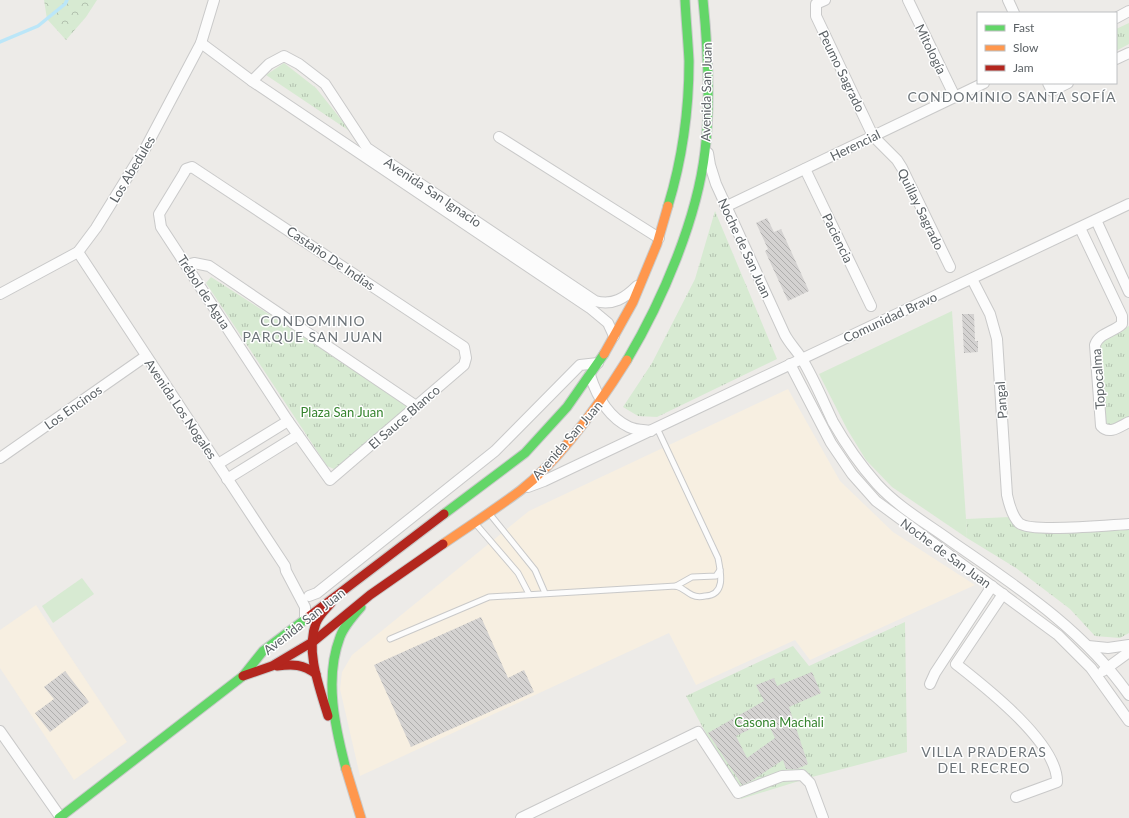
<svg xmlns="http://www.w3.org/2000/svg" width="1129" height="818" viewBox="0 0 1129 818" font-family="Lato,sans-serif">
  <defs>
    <pattern id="grass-tufts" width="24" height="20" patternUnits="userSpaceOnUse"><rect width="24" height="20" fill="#d7ead2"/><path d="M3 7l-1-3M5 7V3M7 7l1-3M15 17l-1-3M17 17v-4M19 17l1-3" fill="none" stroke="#b2c1ae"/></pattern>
    <pattern id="forest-crowns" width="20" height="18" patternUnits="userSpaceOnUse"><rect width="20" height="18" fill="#d7ead2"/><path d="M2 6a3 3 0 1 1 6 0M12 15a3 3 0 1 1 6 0" fill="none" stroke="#b2c1ae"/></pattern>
    <pattern id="building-back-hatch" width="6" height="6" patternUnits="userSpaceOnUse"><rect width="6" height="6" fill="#d4d2d1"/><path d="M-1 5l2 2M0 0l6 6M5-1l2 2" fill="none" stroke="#afaead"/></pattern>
  </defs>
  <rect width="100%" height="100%" fill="#edebe8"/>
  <g fill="#f7efe1">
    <path d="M788 389 840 481 893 532 975 585 810 660 795 640 696 685 669 633 360 776 340 689 342 672 352 655 529 511Z"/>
    <path d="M36 605 127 742 74 780 0 668V630Z"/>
  </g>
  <g fill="url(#grass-tufts)">
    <path d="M1129 23V44L1116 51V29Z"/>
    <path d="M284 63 316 88 351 132 266 75Z"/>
    <path d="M715 211 777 359 657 417 638 416 623 407 652 363 695 279Z"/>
    <path d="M211 277 403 401 408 406V413L340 468 334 469 327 466 206 283Z"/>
    <path d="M1129 326V420L1106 426 1098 347 1100 340Z"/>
    <path d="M1010 517C1019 528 1026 531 1040 533L1129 528V633L1120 638 1095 636 1070 609 1016 568 967 538 966 519Z"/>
    <path d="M905 622 907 752 812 777 741 799 686 696 793 646 809 666Z"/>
  </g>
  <path fill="url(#forest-crowns)" d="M44 0H97L86 17 66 40 47 19Z"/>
  <g fill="#d7ead2">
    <path d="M952 311 966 519 967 538 892 487 866 460 847 429 819 374Z"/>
    <path d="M82 578 94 594 53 623 42 606Z"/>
  </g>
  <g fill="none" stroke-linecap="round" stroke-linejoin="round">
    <path stroke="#bbe6f8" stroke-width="3.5" d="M0 42 38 26 65 4 67 0"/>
  </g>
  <g fill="url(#building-back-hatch)" fill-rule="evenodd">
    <path d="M767 218 774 232 781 229 809 291 788 301 765 251 768 249 756 223Z"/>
    <path d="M962 314H974L975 341H978V352L964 353Z"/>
    <path d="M481 617 508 678 524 670 534 692 411 747 374 665Z"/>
    <path d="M65 671 89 702 50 732 35 713 54 699 44 687Z"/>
    <path d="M812 672 821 693 789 707 808 764 797 769H786L783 760 751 781 742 785 708 733 764 701 756 685 774 678 777 686ZM767 721 775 738 747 758 736 736Z"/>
  </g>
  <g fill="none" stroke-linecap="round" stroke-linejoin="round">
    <g stroke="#c9c9c9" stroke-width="7">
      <g id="lane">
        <path d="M489 513 535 570 545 593"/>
        <path d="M475 523 518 573 529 594"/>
        <path d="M676 586 692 577 716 576 720 570"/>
        <path d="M390 639 489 597 676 586C683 588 686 592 692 595 696 597 701 597 705 596 726 595 721 573 718 558L657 428"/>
      </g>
    </g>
    <g stroke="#c9c9c9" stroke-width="12">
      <g id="street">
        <path d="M825 0 816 4V16L873 136 897 160 902 168 950 267"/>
        <path d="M908 0 955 97"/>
        <path d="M1008 0 1014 13"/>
        <path d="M1116 18 1129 11"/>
        <path d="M201 43 252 81 590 308 608 323 614 336"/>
        <path d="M1116 59 1129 53"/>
        <path d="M252 81 269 64 284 56 299 64 325 84 367 148 595 301C613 306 625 298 637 286"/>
        <path d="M1048 83 1052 91 1068 83"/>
        <path d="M499 137 659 238"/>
        <path d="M708 153 710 165 716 184 785 335C790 344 797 351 802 359 814 379 823 401 833 422 845 443 861 466 877 484 898 507 926 523 951 541 1016 586 1083 629 1129 695"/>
        <path d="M192 167 464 347 466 358 464 365 330 480 288 421 161 227 159 214 184 173 186 169Z"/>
        <path d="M805 169 871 306"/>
        <path d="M725 207 984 83"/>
        <path d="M1096 220 1129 292"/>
        <path d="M1080 228 1122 316V324C1114 332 1099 333 1095 345L1101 426C1109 435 1119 427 1129 422"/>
        <path d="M78 252 285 566 286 571 305 607V619"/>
        <path d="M186 265 194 263 209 266 416 406"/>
        <path d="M972 279 990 314 997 339 1007 495C1009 504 1012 516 1019 523 1031 533 1109 525 1129 524"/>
        <path d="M0 294 78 252 96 228 146 147 201 43 214 0"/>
        <path d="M790 364 831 443 852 474 876 501 1058 635 1091 668 1129 721"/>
        <path d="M590 375C597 397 608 417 629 427 635 430 644 430 651 431"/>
        <path d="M0 458 146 356"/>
        <path d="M218 464 288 421"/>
        <path d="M227 479 298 435"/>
        <path d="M528 487 544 481 1129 204"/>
        <path d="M1003 594 956 664C984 686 1058 743 1057 782L1016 797"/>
        <path d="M309 596 317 593 495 451 580 365 598 363"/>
        <path d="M1088 646 1108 648 1129 645"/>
        <path d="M1103 671 1129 652"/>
        <path d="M930 684 935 673 992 586"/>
        <path d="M0 731 61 818"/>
        <path d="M521 818 698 732 738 793 782 776 802 775 810 783 823 818"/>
      </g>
    </g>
    <g stroke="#c9caca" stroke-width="11">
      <g id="fast">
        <path d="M668 206C682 160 689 109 689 61 688 41 686 20 685 0"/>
        <path d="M627 360C662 301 697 220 705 151 711 101 708 50 703 0"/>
        <path d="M444 514 525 453 567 407 604 354"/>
        <path d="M346 769C335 727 324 679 340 637 344 626 353 616 361 607"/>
        <path d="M59 818 243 676 263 651 307 618"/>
      </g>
    </g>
    <g stroke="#c9caca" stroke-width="11">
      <g id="slow">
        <path d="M604 354 633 302 657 244 668 206"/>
        <path d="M443 544C469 526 496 509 521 490 562 458 600 403 627 360"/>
        <path d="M346 769 361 818"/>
      </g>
    </g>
    <g stroke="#c9caca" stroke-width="11">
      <g id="jam">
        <path d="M307 618 444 514"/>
        <path d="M277 666C293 664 303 664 316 674"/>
        <path d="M243 676 272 666 314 641 370 595 443 544"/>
        <path d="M328 716C320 689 305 651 316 623 319 615 326 609 331 603"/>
      </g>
    </g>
    <use href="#lane" stroke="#fcfcfc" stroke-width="5"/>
    <use href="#street" stroke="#fcfcfc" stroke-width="10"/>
    <use href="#fast" stroke="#63d668" stroke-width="9"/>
    <use href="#slow" stroke="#ff974d" stroke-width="9"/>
    <use href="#jam" stroke="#b3261e" stroke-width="9"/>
  </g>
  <g text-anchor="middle" stroke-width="3" stroke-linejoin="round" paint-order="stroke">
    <g font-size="13" fill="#5c6266" stroke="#fff">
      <text transform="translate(931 49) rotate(64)" y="5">Mitología</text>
      <text transform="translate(842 71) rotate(64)" y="5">Peumo Sagrado</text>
      <text transform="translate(706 92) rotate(-89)" y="5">Avenida San Juan</text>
      <text transform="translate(855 145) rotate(-26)" y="5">Herencial</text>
      <text transform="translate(132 169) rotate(-59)" y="5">Los Abedules</text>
      <text transform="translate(433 192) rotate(34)" y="5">Avenida San Ignacio</text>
      <text transform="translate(921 209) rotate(64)" y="5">Quillay Sagrado</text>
      <text transform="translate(838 238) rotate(64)" y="5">Paciencia</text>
      <text transform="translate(745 248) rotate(65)" y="5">Noche de San Juan</text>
      <text transform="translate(331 258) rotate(34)" y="5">Castaño De Indias</text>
      <text transform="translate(204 292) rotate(57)" y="5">Trébol de Agua</text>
      <text transform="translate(890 317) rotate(-25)" y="5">Comunidad Bravo</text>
      <text transform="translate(1098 379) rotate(-94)" y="5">Topocalma</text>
      <text transform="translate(1001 400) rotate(-94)" y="5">Pangal</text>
      <text transform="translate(73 407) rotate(-35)" y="5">Los Encinos</text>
      <text transform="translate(181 409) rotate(56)" y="5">Avenida Los Nogales</text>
      <text transform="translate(404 417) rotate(-41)" y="5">El Sauce Blanco</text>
      <text transform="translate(567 440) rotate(-49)" y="5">Avenida San Juan</text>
      <text transform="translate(946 553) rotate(36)" y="5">Noche de San Juan</text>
      <text transform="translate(304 621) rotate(-38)" y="5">Avenida San Juan</text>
    </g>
    <g font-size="13" fill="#35842e" stroke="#fff">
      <text x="342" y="417">Plaza San Juan</text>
      <text x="779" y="727">Casona Machali</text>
    </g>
    <g font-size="14" letter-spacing="1" fill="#6d7479" stroke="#fff">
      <text x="1012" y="102">CONDOMINIO SANTA SOFÍA</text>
      <text x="313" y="326">CONDOMINIO<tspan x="313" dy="16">PARQUE SAN JUAN</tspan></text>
      <text x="984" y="757">VILLA PRADERAS<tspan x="984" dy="16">DEL RECREO</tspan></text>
    </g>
  </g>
  <rect x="977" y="12" width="140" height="72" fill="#ffffff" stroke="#bec0c2"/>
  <rect x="985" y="25" width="20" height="6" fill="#63d668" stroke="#bec0c2"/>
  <text x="1013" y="32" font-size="12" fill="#5c6266">Fast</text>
  <rect x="985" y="45" width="20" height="6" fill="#ff974d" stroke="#bec0c2"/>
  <text x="1013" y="52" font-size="12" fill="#5c6266">Slow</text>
  <rect x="985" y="65" width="20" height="6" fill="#b3261e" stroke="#bec0c2"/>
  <text x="1013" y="72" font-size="12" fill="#5c6266">Jam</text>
</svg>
